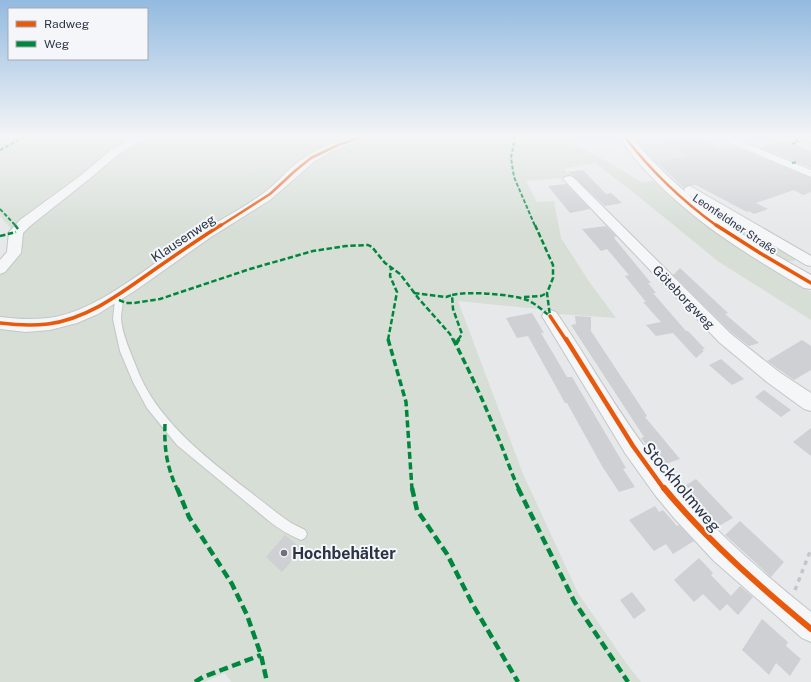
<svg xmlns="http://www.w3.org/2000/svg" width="811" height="682" viewBox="0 0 811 682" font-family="'Public Sans',sans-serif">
  <rect width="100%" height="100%" fill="#e6e8ea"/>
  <path fill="#d4d7dd" d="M632 136H709L729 143 654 164Z"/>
  <g fill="#d6ded6">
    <path d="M0 136H141L13 231 0 216Z"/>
    <path d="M147 136H362L337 145 272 191 115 296 65 318 0 320V273L19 234 118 152Z"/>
    <path d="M370 136H557L608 162 641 182 653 181C701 225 755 259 811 292V320L719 262 638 196 595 163 564 169 572 177 526 181 537 202 554 201 561 238 588 280 616 318 559 314 539 309 458 301 523 474 578 593 626 663 641 682H231L225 673 204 682H0V327L85 316 331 150Z"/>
    <path d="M684 188 717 212 724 213 795 258 794 261H785L725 222 681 189Z"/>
  </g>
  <g fill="#ced0d3">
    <path d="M652 136H683L689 139 698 137 719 148 730 145 811 178V192L803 195 794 190 756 203 768 209 754 214 749 211 747 212 696 185 686 186 684 188 657 163 687 155Z"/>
    <path d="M782 140 811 151V168L760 148Z"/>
    <path d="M583 170 606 194 611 193 622 203 605 206 568 172Z"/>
    <path d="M566 184 590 209 570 213 548 186Z"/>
    <path d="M606 226 616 236 614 238 651 283H648L656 293H653L686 331H688L705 349H702L704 351 696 358 673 333 656 336 646 325 661 322 643 302H646L625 276 629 275 607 249 601 251 582 229Z"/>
    <path d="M680 268 728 313 725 314 759 343 749 346 732 333 673 275Z"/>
    <path d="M532 313 544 333H541L567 377H572L626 468 623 469 635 487 619 492 602 466 567 403H565L528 336 517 338 506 318Z"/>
    <path d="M575 316 591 317V331L647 416 645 417 680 459 662 465 641 438 644 437 571 325 576 324Z"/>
    <path d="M802 340 811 346V370L794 380 767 361Z"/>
    <path d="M721 359 744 379 732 385 709 365Z"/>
    <path d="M764 390 791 410 781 417 755 397Z"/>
    <path d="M811 428V456L793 442Z"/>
    <path d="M696 479 733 518 719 526 683 487Z"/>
    <path d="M655 506 659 512 663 510 677 526 679 525 694 541 673 554 666 544 654 551 629 520Z"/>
    <path d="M740 521 784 562 771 577 725 535Z"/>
    <path d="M285 535 302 549 282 572 266 557Z"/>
    <path d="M699 558 713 573 711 575 731 596 740 586 753 597 738 615 727 604 720 611 703 594 694 602 674 580Z"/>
    <path d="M632 592 646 610 634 619 620 600Z"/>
    <path d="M762 619 788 642 786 646 801 659 790 676 776 663 769 675 742 650Z"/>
  </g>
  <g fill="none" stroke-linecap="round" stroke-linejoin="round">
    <g stroke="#c4c6c8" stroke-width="2">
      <path id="service" d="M117 294 120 295C125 303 121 310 121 318 122 336 134 360 140 376 165 433 230 475 277 513L291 523 305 530 307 534 305 538 301 540C289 535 279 529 269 521L177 445 147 408 133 382 120 351 113 319 115 300 113 297Z"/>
    </g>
    <g stroke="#c4c6c8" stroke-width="2">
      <g id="minor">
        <path d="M136 136H149L119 154 88 180 30 226 23 233 21 253 5 272 0 274V260L7 252 9 232 20 220 80 176 111 150Z"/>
        <path d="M370 136 332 151 315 161 270 200 211 237 136 290 98 314 77 323 50 330 26 332 0 329V317C16 319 32 320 48 318 95 313 149 266 188 240 213 223 241 210 265 192 275 185 283 175 292 167 314 149 342 136 370 136Z"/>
        <path d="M713 136H728L811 170V177Z"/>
        <path d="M785 136H811V142L790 139Z"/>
        <path d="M569 176 573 177 731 334 779 372 811 393V411L804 409 767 382 719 342 565 181 563 179 565 177Z"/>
        <path d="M690 186 811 256V266L806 265 686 193 684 190 686 187Z"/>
        <path d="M550 310 556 312C589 360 617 412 653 458 698 517 754 566 811 612V642L802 638 714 561 674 518 655 495 625 453 542 316 544 312Z"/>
      </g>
    </g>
    <g stroke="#c2c5c8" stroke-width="2">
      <path id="primary" d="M618 136H631C681 198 742 237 811 275V289L804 288C734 247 665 204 618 136Z"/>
    </g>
    <path stroke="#c5c6ca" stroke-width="3.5" stroke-dasharray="4.5 4.5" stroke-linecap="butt" d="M795 590 811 549"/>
    <use href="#service" fill="#f5f6f7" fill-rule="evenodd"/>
    <use href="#minor" fill="#f5f6f7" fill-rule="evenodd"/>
    <use href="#primary" fill="#f8f8f8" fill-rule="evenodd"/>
    <g stroke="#00873e" stroke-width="2" stroke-dasharray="4 2" stroke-linecap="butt">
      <path d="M515 136 511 158 514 177 535 226"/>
      <path d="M792 144 798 142 796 139"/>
      <path d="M0 150 26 136"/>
      <path d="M792 163 797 162"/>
      <path d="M0 209 16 226"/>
    </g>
    <g stroke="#00873e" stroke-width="2.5" stroke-dasharray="5.5 2.5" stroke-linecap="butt">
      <path d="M15 225 18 229"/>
      <path d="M535 225 553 265V278L547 293 550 316"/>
      <path d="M0 236 16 232"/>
      <path d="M414 293 446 297 452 295"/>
      <path d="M524 297 541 296 547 293"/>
      <path d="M119 300 126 303H134L160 299 250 269 313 251 346 246 368 245 372 247 385 263 400 274 419 299 450 334 453 340"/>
      <path d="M388 340 397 292 390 276 391 268"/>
      <path d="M458 340 462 334 453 309 452 295C468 291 511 294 527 300 535 303 543 311 550 316"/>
    </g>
    <g stroke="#00873e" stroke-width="3.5" stroke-dasharray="7 3.5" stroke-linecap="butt">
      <path d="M388 339 406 402 412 489"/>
      <path d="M453 339C469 370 484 402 497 435 505 453 510 471 519 489"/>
      <path d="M456 344 459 339"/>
      <path d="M165 424C164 449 167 467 177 489"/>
    </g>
    <g stroke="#00873e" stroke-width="4.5" stroke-dasharray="9 4.5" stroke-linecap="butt">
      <path d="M177 488 189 517 232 584 247 615 261 655 267 682"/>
      <path d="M412 488 417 510 447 554 473 605 518 682"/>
      <path d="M518 488 574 601 628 682"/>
      <path d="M195 682 203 677 261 655"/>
    </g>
    <g stroke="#f4f6f9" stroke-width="4">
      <g id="cycleway-far3">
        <path d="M624 136C651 171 681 200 717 226"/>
        <path d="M220 226 270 194 296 170 311 158 338 145 365 136"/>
      </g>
    </g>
    <g stroke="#f4f6f9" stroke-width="5.5">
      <g id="cycleway-far2">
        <path d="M716 225 760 253 811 283"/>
        <path d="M550 316 566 340"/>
        <path d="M0 323C16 325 32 326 48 324 87 319 120 294 151 272 174 256 197 240 221 225"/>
      </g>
    </g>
    <g stroke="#f4f6f9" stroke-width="7">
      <path id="cycleway-far1" d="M566 339 633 446 664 489"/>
    </g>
    <g stroke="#f4f6f9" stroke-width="8">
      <path id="cycleway" d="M664 488C708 541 758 585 811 629"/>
    </g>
    <use href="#cycleway-far3" stroke="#e8590c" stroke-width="2.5"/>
    <use href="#cycleway-far2" stroke="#e8590c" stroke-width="3.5"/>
    <use href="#cycleway-far1" stroke="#e8590c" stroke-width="4.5"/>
    <use href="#cycleway" stroke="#e8590c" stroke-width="6"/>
  </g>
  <linearGradient id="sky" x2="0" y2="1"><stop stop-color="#93bae0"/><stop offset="0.59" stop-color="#f4f5f6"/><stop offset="1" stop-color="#f4f5f6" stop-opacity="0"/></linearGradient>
  <rect width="811" height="232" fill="url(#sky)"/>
  <circle fill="#6c737f" stroke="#f4f6f9" stroke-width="1.5" cx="284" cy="553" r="4"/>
  <g text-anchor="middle" stroke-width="4" stroke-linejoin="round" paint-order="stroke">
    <g font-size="11" fill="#2b3445" stroke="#f4f6f9">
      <text transform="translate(735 224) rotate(34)" y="4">Leonfeldner Straße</text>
    </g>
    <g font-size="13" fill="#2b3445" stroke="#f4f6f9">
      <text transform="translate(183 238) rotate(-34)" y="5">Klausenweg</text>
      <text transform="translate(684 297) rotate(46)" y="5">Göteborgweg</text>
    </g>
    <g font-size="16" fill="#2b3445" stroke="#f4f6f9">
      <text transform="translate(682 487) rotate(50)" y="6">Stockholmweg</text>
    </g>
    <g font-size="16" font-weight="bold" fill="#2b3445" stroke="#f4f6f9" text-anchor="start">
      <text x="292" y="559">Hochbehälter</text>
    </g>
  </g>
  <rect x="8" y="8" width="140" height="52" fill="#f4f6f9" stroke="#a4a8b1"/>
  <rect x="16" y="21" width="20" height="6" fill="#e8590c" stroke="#a4a8b1"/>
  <text x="44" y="28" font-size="12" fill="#2b3445">Radweg</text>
  <rect x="16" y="41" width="20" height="6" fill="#00873e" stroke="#a4a8b1"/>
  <text x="44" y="48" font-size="12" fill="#2b3445">Weg</text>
</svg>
